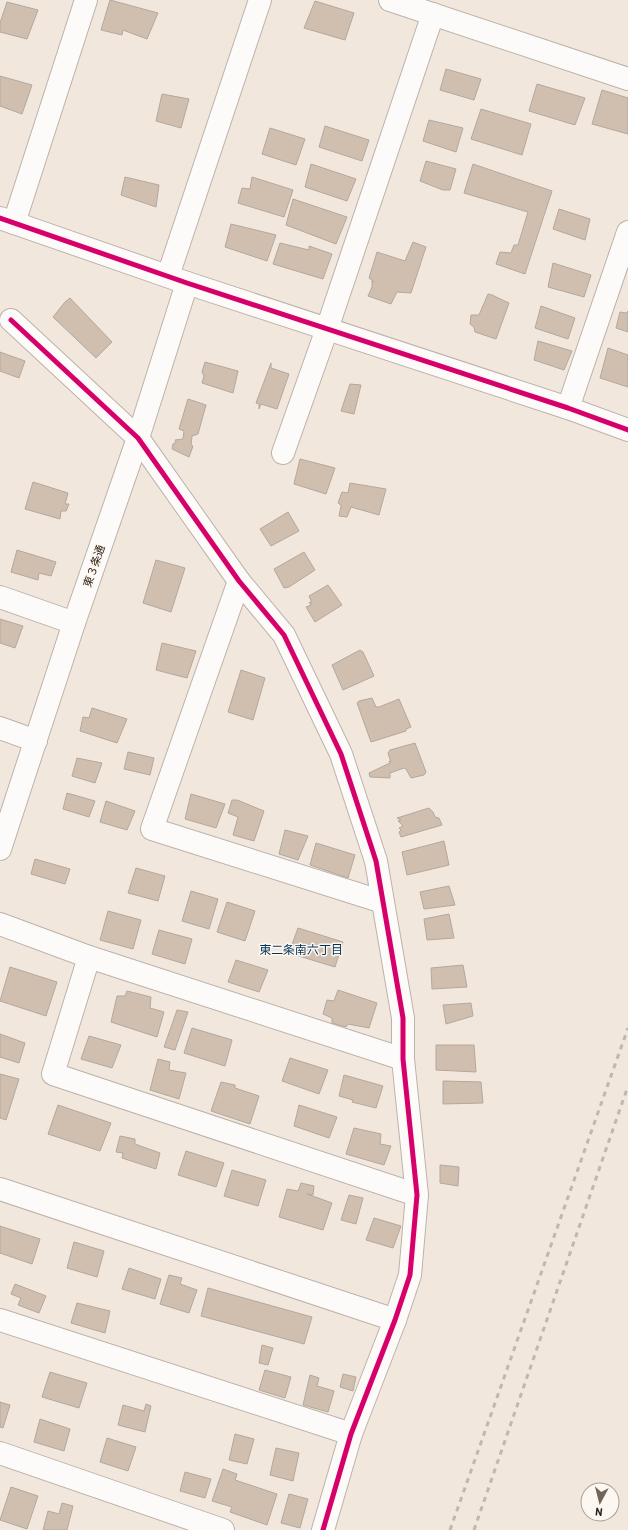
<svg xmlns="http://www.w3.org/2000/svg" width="628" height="1530" viewBox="0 0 628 1530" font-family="Barlow,'Noto Sans JP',sans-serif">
  <rect width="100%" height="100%" fill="#f2e7dd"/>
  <g fill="#d0bfaf" stroke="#b3a89e">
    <path d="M110 0 158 13 147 39 123 30 122 35 101 30Z"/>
    <path d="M315 1 354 13 345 40 304 28Z"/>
    <path d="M7 2 38 10 27 39 0 32V23Z"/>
    <path d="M446 69 481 79 474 100 440 90Z"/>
    <path d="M0 76 32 85 22 114 0 106Z"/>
    <path d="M537 84 585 98 575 125 529 111Z"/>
    <path d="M602 90 628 98V134L592 124Z"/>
    <path d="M162 94 189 99 181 128 156 121Z"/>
    <path d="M481 109 531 124 522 155 471 139Z"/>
    <path d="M429 120 463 128 456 152 423 141Z"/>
    <path d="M325 126 369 140 362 161 319 147Z"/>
    <path d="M270 128 305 139 296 165 262 154Z"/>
    <path d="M426 161 456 169 450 190H443L420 181Z"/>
    <path d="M311 164 356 179 347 201 305 187Z"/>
    <path d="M473 164 552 191 525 274 496 264 500 252 511 253 514 245H518L528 212 464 193Z"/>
    <path d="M125 177 159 185 156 207 121 195Z"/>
    <path d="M252 177 293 190 284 217 238 203 242 188 250 189Z"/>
    <path d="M293 199 347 217 336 244 286 225Z"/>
    <path d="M559 209 590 219 585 240 553 229Z"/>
    <path d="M231 224 276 235 267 261 225 247Z"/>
    <path d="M413 242 426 247 411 293 397 292 391 304 368 296 372 287V281L374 282 369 278 377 252 405 261Z"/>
    <path d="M280 243 309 250V246L332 254 323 279 273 264Z"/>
    <path d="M553 263 591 275 584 297 548 287Z"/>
    <path d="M488 294 492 295 509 303 496 339 475 332 474 327 470 324 471 315H479Z"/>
    <path d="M70 298 112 342 96 358 53 317 65 302Z"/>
    <path d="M541 306 575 318 568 339 535 328Z"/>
    <path d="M628 311V332L616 328 620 312 626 313Z"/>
    <path d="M538 341 572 351 564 370 534 360Z"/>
    <path d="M608 348 628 355V387L600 378Z"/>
    <path d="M0 352 25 361 19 378 0 371Z"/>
    <path d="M205 362 238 371 233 393 202 383 204 376 202 372Z"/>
    <path d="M271 363V368L289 374 277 409 261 404 259 409V404L256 403Z"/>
    <path d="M350 384 361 385 354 414 341 411Z"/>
    <path d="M188 399 206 405 198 434 192 436 191 445 193 446 189 457 172 449 173 444 176 442 175 440 183 439 184 431 179 429Z"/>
    <path d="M300 459 335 468 326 494 294 484Z"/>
    <path d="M33 482 68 493 65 504H69L66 511H61L60 519 25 509Z"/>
    <path d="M350 483 386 489 379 515 351 507 347 517 339 516 341 506H342L338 503 342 492 348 493Z"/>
    <path d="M288 512 299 531 271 546 260 529Z"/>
    <path d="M17 550 56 562 51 576 39 573 38 580 11 572Z"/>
    <path d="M304 552 315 570 289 587 284 588 274 569Z"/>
    <path d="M156 560 185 568 171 612 143 603Z"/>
    <path d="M328 585 342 605 315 622 306 607 311 605 309 602 312 603 309 596Z"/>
    <path d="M0 619 23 626 15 648 0 643Z"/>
    <path d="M162 643 196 651 187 678 156 670Z"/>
    <path d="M360 650 363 652 374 676 343 690 332 665Z"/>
    <path d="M241 670 265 678 253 720 228 712Z"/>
    <path d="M372 698 376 707H379L399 699 411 727 406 729V731L371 742 357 703 359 701Z"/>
    <path d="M92 708 127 719 117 743 80 731 83 717 89 718Z"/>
    <path d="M415 743 426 772 424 775 411 778 406 769 404 768 390 773V778L370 777 369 773 390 763 389 761 391 762 388 753 390 750Z"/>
    <path d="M128 752 154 758 150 775 124 769Z"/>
    <path d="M77 758 102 763 95 783 72 776Z"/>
    <path d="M67 793 95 801 89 817 63 809Z"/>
    <path d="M191 794 225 804 216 828 185 819Z"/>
    <path d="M232 800H237L264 811 254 841 233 835 238 817 228 813Z"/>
    <path d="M106 801 135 811 127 830 100 822Z"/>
    <path d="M429 808 433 812 435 817 439 818 442 825 401 837 399 832 401 830 399 828 403 826 398 821 401 820 397 818Z"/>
    <path d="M285 830 308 836 298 860 279 854Z"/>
    <path d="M444 841 449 865 407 875 402 852Z"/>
    <path d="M316 843 355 855 348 878 310 865Z"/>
    <path d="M35 859 70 869 65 884 31 874Z"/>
    <path d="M136 868 165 876 158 901 128 893Z"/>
    <path d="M449 886 455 905 424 909 420 892Z"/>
    <path d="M191 891 218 899 209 929 182 921Z"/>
    <path d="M227 902 255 911 245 941 217 932Z"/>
    <path d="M108 911 141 920 133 949 100 940Z"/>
    <path d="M449 914 454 938 427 940 424 919Z"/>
    <path d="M298 928 343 942 335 967 289 953Z"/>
    <path d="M159 930 192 939 185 964 152 954Z"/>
    <path d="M236 960 268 970 259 992 228 982Z"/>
    <path d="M463 965 467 987 432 989 431 968Z"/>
    <path d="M10 967 57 982 46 1016 0 1001Z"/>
    <path d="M338 990 377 1003 369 1028 348 1024 346 1027 332 1023V1018L323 1014 327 1000 334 1001Z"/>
    <path d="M127 991 151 997 150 1008 164 1012 157 1037 111 1022 117 996H125Z"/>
    <path d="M471 1003 473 1016 446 1024 443 1005Z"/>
    <path d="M177 1010 188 1012 175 1050 164 1047Z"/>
    <path d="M192 1028 232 1040 225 1066 184 1053Z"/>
    <path d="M0 1034 25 1043 19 1063 0 1057Z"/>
    <path d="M89 1036 121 1045 112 1068 81 1059Z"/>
    <path d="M436 1045H474L476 1072 436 1070Z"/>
    <path d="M290 1058 328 1070 319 1094 282 1081Z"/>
    <path d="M158 1059 170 1062 169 1070 186 1073 179 1099 150 1090Z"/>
    <path d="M0 1074 19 1079 6 1120 0 1118Z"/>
    <path d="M344 1075 383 1086 376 1108 352 1102 353 1100 339 1096Z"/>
    <path d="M443 1081 481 1082 483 1103 443 1104Z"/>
    <path d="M221 1082 235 1085V1088L259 1096 250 1124 211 1111Z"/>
    <path d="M58 1105 111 1123 100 1151 48 1134Z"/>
    <path d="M299 1105 337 1117 329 1138 294 1126Z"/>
    <path d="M354 1128 381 1134 380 1144 391 1146 384 1165 346 1154Z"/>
    <path d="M120 1136 135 1139V1144L160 1153 156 1169 122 1158 123 1153 116 1152Z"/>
    <path d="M186 1151 224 1163 216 1187 178 1175Z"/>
    <path d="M440 1165 459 1167 458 1186 440 1183Z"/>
    <path d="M232 1170 266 1180 258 1206 224 1196Z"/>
    <path d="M301 1183 314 1186 313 1195 307 1194 332 1203 323 1230 279 1217 287 1189 298 1191Z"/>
    <path d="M349 1195 363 1198 356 1224 341 1220Z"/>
    <path d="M374 1218 401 1226 393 1248 366 1240Z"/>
    <path d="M0 1226 40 1239 32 1264 0 1253Z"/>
    <path d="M74 1242 104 1251 97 1277 67 1268Z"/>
    <path d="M129 1268 161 1279 155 1299 122 1289Z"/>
    <path d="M169 1275 182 1278 180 1284 197 1290 189 1313 160 1304Z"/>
    <path d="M15 1284 46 1296 39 1313 18 1305 21 1298 11 1294Z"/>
    <path d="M208 1288 312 1317 304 1344 201 1316Z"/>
    <path d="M77 1303 110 1311 105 1333 71 1323Z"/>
    <path d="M262 1345 273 1348 268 1365 259 1363Z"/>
    <path d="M265 1370 291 1377 285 1398 259 1390Z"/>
    <path d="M50 1372 87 1383 79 1408 42 1397Z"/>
    <path d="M343 1374 356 1377 353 1391 340 1387Z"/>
    <path d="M310 1375 319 1378 317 1386 334 1391 328 1412 303 1405Z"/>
    <path d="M0 1402 10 1405 3 1428 0 1427Z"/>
    <path d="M146 1404 151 1406 145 1432 118 1425 123 1405 144 1411Z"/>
    <path d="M40 1419 70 1429 64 1451 34 1442Z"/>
    <path d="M235 1434 254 1439 247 1464 229 1460Z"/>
    <path d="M107 1438 136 1447 128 1471 100 1462Z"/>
    <path d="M276 1448 299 1453 293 1481 270 1475Z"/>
    <path d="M223 1469 237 1474 235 1480 277 1494 267 1525 230 1512 232 1507 212 1501Z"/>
    <path d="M185 1472 211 1479 205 1498 180 1491Z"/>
    <path d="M11 1487 38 1496 27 1529 0 1520Z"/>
    <path d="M289 1494 308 1499 300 1528 281 1523Z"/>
    <path d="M62 1503 73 1506 67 1530H43L48 1511 59 1514Z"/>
  </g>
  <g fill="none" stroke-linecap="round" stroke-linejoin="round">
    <g stroke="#bdb2a9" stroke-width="24">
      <g id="minor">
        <path d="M390 0 628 79"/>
        <path d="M0 218 187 283 568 408 628 430"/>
        <path d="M14 223 86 0"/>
        <path d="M168 276 260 0"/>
        <path d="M11 320 138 438 239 581 284 635 341 754 376 861 403 1018V1059L417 1195 410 1275 395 1320 351 1434 323 1530"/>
        <path d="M568 408 628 232"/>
        <path d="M283 453 327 329 433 14"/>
        <path d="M239 581 152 829 383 902"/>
        <path d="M0 597 74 623"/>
        <path d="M0 728 36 741"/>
        <path d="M0 849 74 623 138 438 187 283"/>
        <path d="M0 924 89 957 403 1059"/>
        <path d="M89 957 53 1074 417 1195"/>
        <path d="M0 1189 395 1320"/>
        <path d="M0 1320 351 1434"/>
        <path d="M0 1453 223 1530"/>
      </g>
    </g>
    <use href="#minor" stroke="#fdfbfa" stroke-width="22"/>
    <g stroke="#bcb8b5" stroke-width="3" stroke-dasharray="5 5" stroke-linecap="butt">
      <path d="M450 1530 628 1028"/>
      <path d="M474 1530 628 1086"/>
    </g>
    <g stroke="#fdf7f1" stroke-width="8">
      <g id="cycleway">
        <path d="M0 218 187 283 568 408 628 430"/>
        <path d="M11 320 138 438 239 581 284 635 341 754 376 861 403 1018V1059L417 1195 410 1275 395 1320 351 1434 323 1530"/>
      </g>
    </g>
    <use href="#cycleway" stroke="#d6006c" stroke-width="5"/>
  </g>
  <g text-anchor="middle" stroke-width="3" stroke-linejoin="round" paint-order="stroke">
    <g font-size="11" fill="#2a1f14" stroke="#fdf7f1">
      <text transform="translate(94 566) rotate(-71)" y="4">東３条通</text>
    </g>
    <g font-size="12" fill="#003256" stroke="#fdf7f1">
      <text x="301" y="954">東二条南六丁目</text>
    </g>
  </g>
  <g transform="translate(600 1502) rotate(187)"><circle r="19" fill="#fdf7f1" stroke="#a9a199"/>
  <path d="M0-3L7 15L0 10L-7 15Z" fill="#70655a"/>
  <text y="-6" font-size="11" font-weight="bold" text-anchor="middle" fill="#2a1f14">N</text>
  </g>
</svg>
